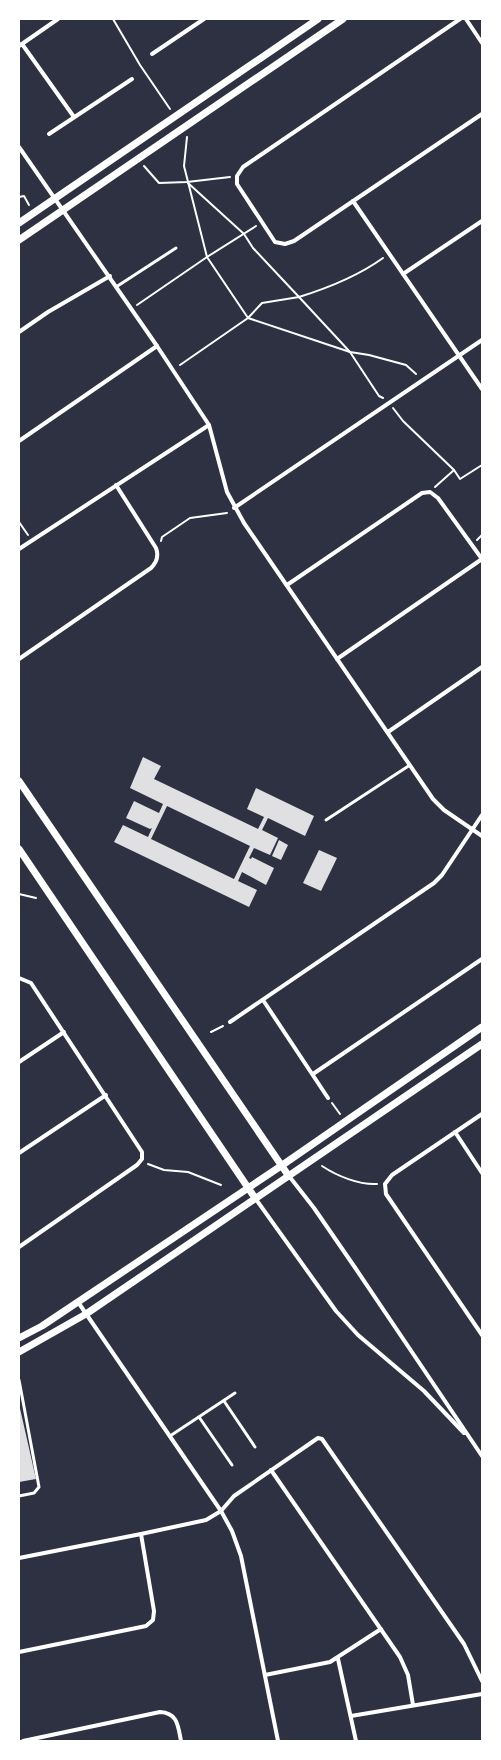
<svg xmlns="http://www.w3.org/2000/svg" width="501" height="1760" viewBox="0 0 501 1760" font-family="'Noto Sans',sans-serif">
  <rect width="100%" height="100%" fill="#2d3142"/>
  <g fill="#e0e0e3" fill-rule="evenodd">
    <path d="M143 757 161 766 154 779 258 829 264 817 247 809 256 788 314 816 305 836 268 818 262 830 278 838 270 855 254 848 249 858 251 859 252 857 274 868 266 885 242 872 238 881 257 890 249 907 114 842 123 825 148 837 152 828 150 829 126 818 134 801 159 813 163 804 130 788ZM167 806 250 846 234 879 151 839Z"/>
    <path d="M279 840 288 845 281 860 272 856Z"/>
    <path d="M319 850 337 858 321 891 303 883Z"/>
    <path d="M19 1404 36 1479 19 1482Z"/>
  </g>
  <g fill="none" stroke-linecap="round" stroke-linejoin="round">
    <g stroke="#fff" stroke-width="2">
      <path d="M113 19 140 65 170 109"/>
      <path d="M144 166 159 183 187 182 230 177"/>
      <path d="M188 183 244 234 253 248 299 297C328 288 358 276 383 258"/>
      <path d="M19 197 24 196 29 205"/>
      <path d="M256 226 207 257 248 318 262 303 299 297 350 352 369 355 406 365 416 374"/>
      <path d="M137 305 207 257 184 166 187 137"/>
      <path d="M180 365 248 318 350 352 379 396 383 398"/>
      <path d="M393 408 403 421 454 470 435 487"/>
      <path d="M454 470 460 479 482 465"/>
      <path d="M19 522 28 535"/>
      <path d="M477 540 482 535"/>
      <path d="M161 541 162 537 190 518 227 513"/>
      <path d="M19 894 36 898"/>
      <path d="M19 921V924"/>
      <path d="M211 1032 223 1026"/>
      <path d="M332 1103 340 1114"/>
      <path d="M148 1164 164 1170 188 1172 221 1185"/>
      <path d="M322 1166C337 1176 359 1185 377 1184"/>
    </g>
    <g stroke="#fff" stroke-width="3">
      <path d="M116 287 176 248"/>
      <path d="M326 820 410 765"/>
      <path d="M19 1380 39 1487 34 1493 19 1496"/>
      <path d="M224 1401 255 1447"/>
      <path d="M199 1417 232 1465"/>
      <path d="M170 1436 235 1393"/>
    </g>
    <g stroke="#fff" stroke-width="4">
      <path d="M460 19 243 167 237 176V184L275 242 285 244 294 241 482 114"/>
      <path d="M466 19 482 43"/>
      <path d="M22 44 74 117"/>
      <path d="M19 46 58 19"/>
      <path d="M152 54 204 19"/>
      <path d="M49 134 132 79"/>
      <path d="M19 147 157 346 209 425 227 492 244 523 433 799 444 810 482 836"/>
      <path d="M353 201 482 389"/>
      <path d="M403 274 482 221"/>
      <path d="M19 332 48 312 110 276"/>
      <path d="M19 441 157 346"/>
      <path d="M234 508 482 340"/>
      <path d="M19 549 209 425"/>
      <path d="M287 585 422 493 430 492 438 498 482 559"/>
      <path d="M19 659 151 568C157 562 159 556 156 548L116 485"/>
      <path d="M337 659 482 559"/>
      <path d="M388 732 482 667"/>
      <path d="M19 978 31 983 142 1152V1159L137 1165 19 1247"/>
      <path d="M263 1000 328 1098"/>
      <path d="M230 1022 434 883 442 875 482 815"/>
      <path d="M19 1062 64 1032"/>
      <path d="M313 1074 482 959"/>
      <path d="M482 1114 392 1175 385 1184 386 1194 482 1335"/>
      <path d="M455 1132 482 1173"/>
      <path d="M19 1153 106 1095"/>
      <path d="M289 1176 314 1208 356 1269 482 1456"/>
      <path d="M255 1198 336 1311 358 1335 424 1391 464 1433"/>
      <path d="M78 1302 221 1511 232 1531 241 1556 278 1741"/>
      <path d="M271 1470 400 1657 408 1675 413 1705"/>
      <path d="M141 1534 206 1520 221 1511 234 1496 318 1438 322 1439 464 1644 482 1681"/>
      <path d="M19 1558 141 1534 154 1611 153 1620 146 1626 19 1652"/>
      <path d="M338 1659 356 1741"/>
      <path d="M265 1675 330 1662 381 1629"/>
      <path d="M351 1716 482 1694"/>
      <path d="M23 1741 160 1712C178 1713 178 1726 181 1741"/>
    </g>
    <g stroke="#fff" stroke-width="7">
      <path d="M19 223 318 19"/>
      <path d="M19 240 343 19"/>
      <path d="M19 781 288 1175"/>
      <path d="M19 849 255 1198"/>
      <path d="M19 1338 42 1326 281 1166 482 1027"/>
      <path d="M19 1352 86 1314 482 1044"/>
    </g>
  </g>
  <rect width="501" height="1760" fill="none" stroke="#ffffff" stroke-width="40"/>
</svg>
